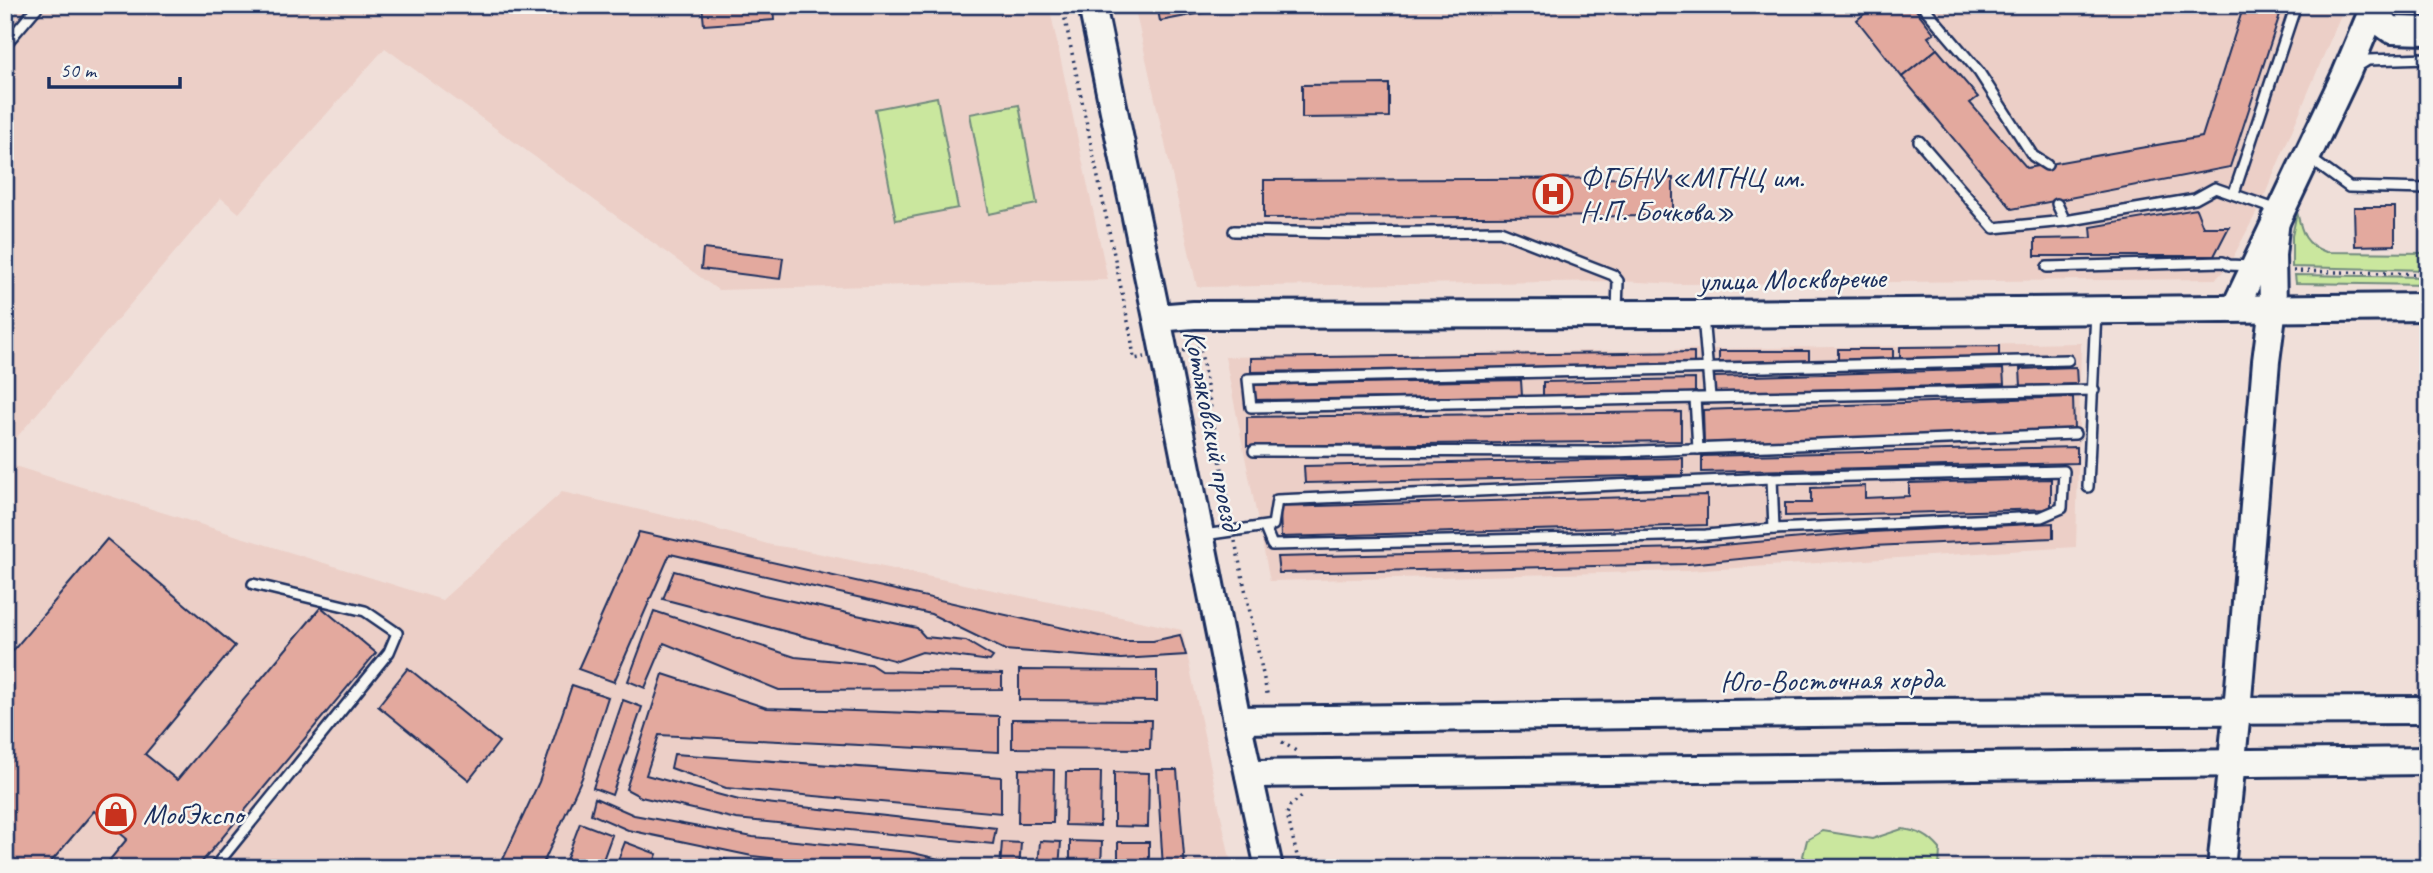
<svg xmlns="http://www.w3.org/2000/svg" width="2433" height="873" viewBox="0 0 2433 873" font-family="Caveat,sans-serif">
  <rect width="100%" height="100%" fill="#f0dfd9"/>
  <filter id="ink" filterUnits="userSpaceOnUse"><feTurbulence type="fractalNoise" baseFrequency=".0143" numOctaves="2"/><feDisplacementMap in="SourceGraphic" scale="14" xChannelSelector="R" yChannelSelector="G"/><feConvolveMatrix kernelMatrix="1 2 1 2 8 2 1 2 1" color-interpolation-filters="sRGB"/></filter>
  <g filter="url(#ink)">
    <g fill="#eccfc7">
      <path d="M5 5H1049L1108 280 718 290 385 48 239 213 221 198 5 451Z"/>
      <path d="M1134 5H2345L2261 204 2229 265 2216 279 1680 284 1618 281 1197 287Z"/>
      <path d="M2081 343 2076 547 1688 571 1270 581 1225 357Z"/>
      <path d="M5 463 442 600 562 492 684 520 771 545 798 549 1182 630 1232 868H5Z"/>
    </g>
    <g fill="#cae79e" stroke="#728b7e" stroke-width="2">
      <path d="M937 97 958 208 896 220 875 109Z"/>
      <path d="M1019 105 1037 204 989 214 970 114Z"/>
      <path d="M2297 212C2302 233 2304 244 2326 252L2428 253V270L2292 267V236Z"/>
      <path d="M2295 275 2428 277V285L2296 283Z"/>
      <path d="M1902 829C1919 831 1929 836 1940 849L1939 868H1816L1803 856 1807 840 1823 831 1872 839Z"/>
    </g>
    <g fill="#e3a99e" stroke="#1b2f5e" stroke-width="2">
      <path d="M702 5H773L774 20 704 25Z"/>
      <path d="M1157 5H1244L1160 21Z"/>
      <path d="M1875 5H1912L1934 33 1928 37 1937 49 1902 77 1857 20Z"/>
      <path d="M2244 5H2283L2230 167 2012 209 1902 77 1937 49 1978 97 1970 103 2027 168 2202 137Z"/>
      <path d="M1389 84V117L1302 118V85Z"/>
      <path d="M1673 178V216L1264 218V180Z"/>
      <path d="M2354 207H2395V245L2355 246Z"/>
      <path d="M2196 209 2203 227H2229L2214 256H2035V239L2092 238 2091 227Z"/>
      <path d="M703 249 783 258 780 279 701 269Z"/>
      <path d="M1999 346V357L1900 358V347Z"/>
      <rect x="1838" y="349" width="55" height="11"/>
      <path d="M1719 351H1809V361L1719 362Z"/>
      <path d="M1694 352V366L1251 372V358Z"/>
      <path d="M2076 367 2077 384 2021 386 2020 369Z"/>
      <path d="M2003 369 2004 384 1714 393V377Z"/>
      <path d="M1695 379V394L1543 396V382Z"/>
      <path d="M1521 380 1522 396 1254 400V385Z"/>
      <path d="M2073 397 2074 430 1704 443 1703 410Z"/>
      <path d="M1681 412V441L1247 446V417Z"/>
      <path d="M2077 447V463L1702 472V456Z"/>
      <path d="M1683 458V475L1305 483 1304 466Z"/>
      <path d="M2051 479V509L1785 516V503H1811V488L1865 486V498L1909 496V483Z"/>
      <path d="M1707 495V525L1281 537 1280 507Z"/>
      <path d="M2053 523V538L1872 546 1688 564 1279 573 1277 557 1687 548 1872 532Z"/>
      <path d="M639 532 1121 641H1153L1180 635 1186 655 1121 659 1005 650 931 614 670 554 614 682 578 669Z"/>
      <path d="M107 539 235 646 145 754 177 780 321 607 376 653 197 868H103L127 839 94 811 46 868H5V660Z"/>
      <path d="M674 571 764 595 917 628 925 637 966 641 993 657 990 661 922 652 897 661 663 599Z"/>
      <path d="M654 611 795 657 870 664 881 671 1002 674V689L779 690 664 643 645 688 628 681Z"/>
      <path d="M408 668 499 742 469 780 378 706Z"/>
      <path d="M1019 670 1157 671V701L1019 700Z"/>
      <path d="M663 674 767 708 999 716V752L659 735 646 775 739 800 996 828 993 844 736 819 641 797 626 789Z"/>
      <path d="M572 685 608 697 582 778 541 868H499L539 782Z"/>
      <path d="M623 700 642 707 612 795 593 788Z"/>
      <path d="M1012 719 1151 720 1150 749 1012 748Z"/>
      <path d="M674 754 1001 777V813L726 788 671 768Z"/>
      <path d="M1019 769 1054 770 1053 823H1018Z"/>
      <path d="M1157 770H1177L1185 868H1163Z"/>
      <path d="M1066 772H1101L1100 826 1065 825Z"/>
      <path d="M1114 772 1149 773 1148 827 1114 826Z"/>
      <path d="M595 798 634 815 753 837 909 852 977 868H862L752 856 628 830 591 814Z"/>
      <path d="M580 823 612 835 600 868H563Z"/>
      <path d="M1040 841 1061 842 1059 868H1038Z"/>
      <path d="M1070 841 1102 842 1101 868H1070Z"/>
      <path d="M625 842 657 854 652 868H615Z"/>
      <path d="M1002 842 1021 843 1019 868H1000Z"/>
      <rect x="1118" y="842" width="31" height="26"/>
      <path d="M721 858 746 868H717Z"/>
      <path d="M668 861 685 868H665Z"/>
    </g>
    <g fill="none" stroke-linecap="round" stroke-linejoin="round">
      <g stroke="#1b2f5e" stroke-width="14">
        <g id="lane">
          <path d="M1922 5 1979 72 2033 156 2047 165"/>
          <path d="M5 45 39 5"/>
          <path d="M2355 68 2368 60 2428 58"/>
          <path d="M1919 141 1994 228 2065 221"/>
          <path d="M2308 157 2349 187 2428 189"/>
          <path d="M2234 193 2296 5"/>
          <path d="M2057 204 2065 221 2195 199 2215 188 2278 210"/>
          <path d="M1234 231 1353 233 1500 231 1613 275 1618 281 1617 311"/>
          <path d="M2047 267 2223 262 2229 265 2251 266"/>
          <path d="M1703 316 1710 397"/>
          <path d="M2068 360 1248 379 1251 407 2094 390"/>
          <path d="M1695 398 1698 449"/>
          <path d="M1254 451 1614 452 2075 434"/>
          <path d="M1772 478 1774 529"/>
          <path d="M2088 487 2096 311"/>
          <path d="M1204 535 1273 525 1277 500 1772 478 2064 471 2062 508 2041 517 1774 529 1706 535 1272 545 1265 528"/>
          <path d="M214 868 389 652 397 633 365 611 253 584"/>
        </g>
      </g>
      <g stroke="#1b2f5e" stroke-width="32">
        <g id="secondary">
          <path d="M1092 5 1157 318 1237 720 1269 868"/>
          <path d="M2371 15 2392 30 2428 31"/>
          <path d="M2235 308 2346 74 2375 5"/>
          <path d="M1157 318 1194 315 1703 314 2428 307"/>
          <path d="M1237 720 1898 712 2428 710"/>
          <path d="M1249 774 2428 761"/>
          <path d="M2221 868 2237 711 2266 361 2273 307 2272 255 2276 219"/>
        </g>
      </g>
      <g stroke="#1b2f5e" stroke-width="3.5" stroke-dasharray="2 5" stroke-linecap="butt">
        <path d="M1062 5 1131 336 1134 359 1145 357"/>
        <path d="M2293 271 2428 274"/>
        <path d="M1183 351 1200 347 1231 520"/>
        <path d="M1235 541 1268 698"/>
        <path d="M1282 742 1296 751"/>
        <path d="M1300 868 1287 814 1290 806 1303 795"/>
      </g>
      <use href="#lane" stroke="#f6f6f2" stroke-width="9"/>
      <use href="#secondary" stroke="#f6f6f2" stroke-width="26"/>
    </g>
  </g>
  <defs>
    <g id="hospital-ring" transform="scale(2.0125)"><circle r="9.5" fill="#f6f6f2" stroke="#c8321e" stroke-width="1.5"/><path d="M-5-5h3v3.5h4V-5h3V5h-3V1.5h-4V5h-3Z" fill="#c8321e"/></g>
    <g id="shop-ring" transform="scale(2.0125)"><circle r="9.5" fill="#f6f6f2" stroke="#c8321e" stroke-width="1.5"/><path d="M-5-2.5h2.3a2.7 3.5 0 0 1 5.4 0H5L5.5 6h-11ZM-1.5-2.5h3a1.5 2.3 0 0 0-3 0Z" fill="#c8321e"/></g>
  </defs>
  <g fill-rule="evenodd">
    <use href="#hospital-ring" x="1553" y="194"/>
    <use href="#shop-ring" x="116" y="814"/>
  </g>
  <g text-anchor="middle" stroke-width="5" stroke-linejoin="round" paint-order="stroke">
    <g font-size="30" fill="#1b2f5e" stroke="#f6f6f2" text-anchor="start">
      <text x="1580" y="187">ФГБНУ «МГНЦ им.<tspan x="1580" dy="34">Н.П. Бочкова»</tspan></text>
      <text x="143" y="824">МобЭкспо</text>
    </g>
    <g font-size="30" fill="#1b2f5e" stroke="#f6f6f2">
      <text transform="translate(1792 279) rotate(-1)" y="10">улица Москворечье</text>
      <text transform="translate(1213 430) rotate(79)" y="10">Котляковский проезд</text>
      <text transform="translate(1832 680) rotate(-1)" y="10">Юго-Восточная хорда</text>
    </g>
  </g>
  <rect width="2433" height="873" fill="none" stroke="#f6f6f2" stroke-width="28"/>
  <rect x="14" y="14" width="2405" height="845" fill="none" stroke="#1b2f5e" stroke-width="2.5" filter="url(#ink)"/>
  <path d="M49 77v10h131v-10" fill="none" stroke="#1b2f5e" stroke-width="3.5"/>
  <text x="60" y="77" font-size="21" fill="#1b2f5e" stroke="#f6f6f2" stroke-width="5" paint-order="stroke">50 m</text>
</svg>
